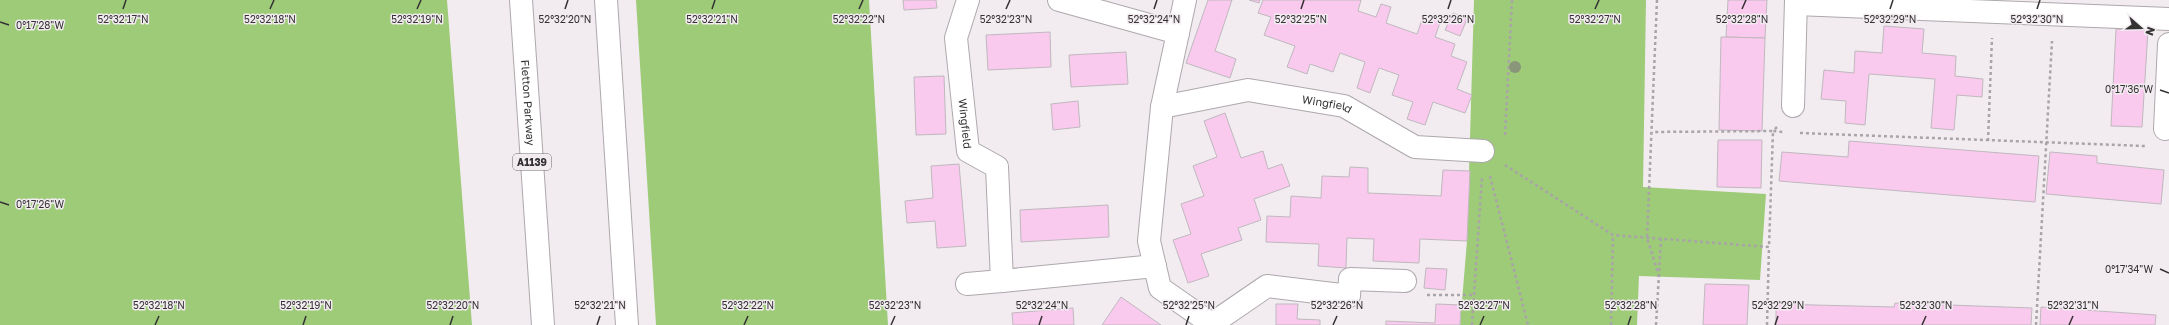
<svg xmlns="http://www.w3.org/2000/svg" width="2169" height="325" viewBox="0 0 2169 325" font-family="'Golos Text',sans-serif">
  <rect width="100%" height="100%" fill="#f2ecf1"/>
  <g fill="#9dcb78">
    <path d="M0 0H447L472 325H0Z"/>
    <path d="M636 0H869L888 325H656Z"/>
    <path d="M1474 0H1646L1643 187 1766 194 1760 280 1639 276 1637 325H1460L1467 241Z"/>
  </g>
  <g fill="#fac9ee" stroke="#bfb9be">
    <path d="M903 0H936L937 8 904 10Z"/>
    <path d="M1208 0H1232L1215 51 1236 59 1230 78 1186 63Z"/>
    <path d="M1249 0H1260L1259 3Z"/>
    <path d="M1263 0H1361L1358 11 1376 17 1381 4 1391 7 1386 23 1417 34 1424 14 1441 20 1435 37 1455 44 1451 56 1467 62 1457 89 1472 95 1465 113 1433 102 1425 125 1407 119 1413 102 1392 95 1399 75 1379 68 1370 93 1357 88 1365 62 1340 53 1333 72 1310 64 1307 74 1287 67 1295 46 1264 35 1271 17 1258 13Z"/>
    <path d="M1728 0H1767L1765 38 1726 37Z"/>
    <path d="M1453 13 1467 19 1460 36 1445 30Z"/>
    <path d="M1884 26 1924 29 1922 53 1956 56 1955 76 1983 79 1982 97 1957 95 1954 130 1931 128 1935 79 1869 74 1865 125 1845 123 1846 101 1821 99 1824 70 1854 73 1855 51 1882 53Z"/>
    <path d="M2116 29 2148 30 2142 127 2111 126Z"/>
    <path d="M1050 32 1051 67 988 70 986 35Z"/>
    <path d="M1721 37 1765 38 1762 131 1719 130Z"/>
    <path d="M1126 52 1128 84 1071 87 1069 55Z"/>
    <path d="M944 76 946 134 916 135 914 77Z"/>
    <path d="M1078 101 1080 127 1053 130 1051 104Z"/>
    <path d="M1225 113 1241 158 1263 151 1268 169 1282 164 1290 186 1254 199 1261 220 1238 228 1242 240 1201 254 1209 276 1188 283 1173 240 1191 234 1181 204 1204 196 1193 166 1217 157 1204 121Z"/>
    <path d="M1718 140H1762L1761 188 1717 187Z"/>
    <path d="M1849 141 2039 156 2035 202 1779 181 1782 152 1848 157Z"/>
    <path d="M2050 152 2097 156V163L2164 170 2161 204 2046 194Z"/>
    <path d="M959 164 966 246 937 248 935 221 907 223 905 201 933 198 931 166Z"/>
    <path d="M1350 167 1368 168V193L1441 196 1443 170 1470 171 1467 241 1420 239 1419 263 1373 261 1374 239 1347 238 1346 268 1318 266 1319 244 1266 242 1267 216 1290 217 1291 196 1321 198 1322 176 1349 177Z"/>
    <path d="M1108 205 1109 237 1021 242 1020 210Z"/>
    <path d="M1426 268 1447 269 1445 290 1424 288Z"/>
    <path d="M1705 284 1749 285 1747 325H1703Z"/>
    <path d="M1121 297 1161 325H1102Z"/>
    <path d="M1895 303 2032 308 2031 325H1776V304L1894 307Z"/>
    <path d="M1276 304H1298L1297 319 1320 320V325H1276Z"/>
    <path d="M1436 304 1461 305 1460 325H1386V321L1435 323Z"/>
    <path d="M2041 307 2156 315 2155 325H2040Z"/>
    <path d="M1073 308 1074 325H1013L1012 313Z"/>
  </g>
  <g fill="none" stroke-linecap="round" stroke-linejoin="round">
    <g stroke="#ada8ac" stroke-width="24">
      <g id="minor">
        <path id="s1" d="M968 0 956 38 968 151 997 167 1002 281 1155 266"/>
        <path d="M1059 0 1178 33"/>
        <path d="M1185 0 1162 107 1149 241 1160 288 1213 325"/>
        <path d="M1796 4 2169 19"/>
        <path d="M1793 106 1796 0"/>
        <path id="s2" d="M1162 107 1248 90 1344 106 1415 147 1483 151"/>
        <path d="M2165 129 2169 44"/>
        <path d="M967 284 1002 281"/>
        <path d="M1213 323 1267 286 1349 296 1350 279 1405 281"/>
      </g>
    </g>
    <g stroke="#ada8ac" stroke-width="24">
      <g id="highway">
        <path id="s3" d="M521 0 543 325"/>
        <path d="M606 0 627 325"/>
      </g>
    </g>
    <g stroke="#a8a4a7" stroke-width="2.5" stroke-dasharray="3 3" stroke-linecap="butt">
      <path d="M1657 0 1647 238 1659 276"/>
      <path d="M1777 127 1773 131 1783 132"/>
      <path d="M1800 133 2145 146"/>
      <path d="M1505 135 1512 0"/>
      <path d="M1988 141 1992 38"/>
      <path d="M1505 165 1613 235 1769 247 1773 131 1652 132"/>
      <path d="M1490 176 1528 325"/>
      <path d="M1427 295H1474"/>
      <path d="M1472 325 1482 177"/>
      <path d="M1611 325 1613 235"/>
      <path d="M1656 325 1661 239"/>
      <path d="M1767 325 1769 247"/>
      <path d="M2036 325 2052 41"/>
    </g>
    <use href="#minor" stroke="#fff" stroke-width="22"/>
    <use href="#highway" stroke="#fff" stroke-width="22"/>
  </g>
  <circle fill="#899679" cx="1515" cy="67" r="6"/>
  <path fill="none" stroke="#343133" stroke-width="1.5" d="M123 9 126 0M270 9 274 0M417 9 421 0M565 9 568 0M712 9 715 0M859 9 863 0M1006 9 1010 0M1154 9 1157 0M1301 9 1304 0M1448 9 1451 0M1595 9 1599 0M1742 9 1746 0M1890 9 1893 0M2037 9 2040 0M0 22 9 25M2160 90 2169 93M0 202 9 205M2160 269 2169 273M155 325 159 316M303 325 306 316M450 325 453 316M597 325 600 316M744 325 748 316M891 325 895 316M1039 325 1042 316M1186 325 1189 316M1333 325 1337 316M1480 325 1484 316M1628 325 1631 316M1775 325 1778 316M1922 325 1926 316M2069 325 2073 316"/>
  <g text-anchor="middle" stroke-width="3" stroke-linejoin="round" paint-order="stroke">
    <rect fill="#f2ecf1" stroke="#6d696c" stroke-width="1" x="513" y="154" width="38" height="16" rx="3"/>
    <g font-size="10" font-weight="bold" fill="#343133">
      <text x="532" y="166">A1139</text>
    </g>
    <g font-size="11" fill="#343133" stroke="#f2ecf1">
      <text dy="4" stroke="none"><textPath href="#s3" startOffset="103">Fletton Parkway</textPath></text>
      <text dy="4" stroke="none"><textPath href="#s2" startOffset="168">Wingfield</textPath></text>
      <text dy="4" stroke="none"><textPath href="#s1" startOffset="126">Wingfield</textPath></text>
    </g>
  </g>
  <g font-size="10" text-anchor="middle" fill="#343133" stroke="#f2ecf1" stroke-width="3" stroke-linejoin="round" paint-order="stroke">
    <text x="1154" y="23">52°32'24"N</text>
    <text x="1448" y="23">52°32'26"N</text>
    <text x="1595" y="23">52°32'27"N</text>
    <text x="2037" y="23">52°32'30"N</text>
    <text x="123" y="23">52°32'17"N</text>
    <text x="270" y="23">52°32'18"N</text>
    <text x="417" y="23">52°32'19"N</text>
    <text x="565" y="23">52°32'20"N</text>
    <text x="712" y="23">52°32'21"N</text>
    <text x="859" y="23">52°32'22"N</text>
    <text x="1006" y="23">52°32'23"N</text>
    <text x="1301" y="23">52°32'25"N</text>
    <text x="1742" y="23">52°32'28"N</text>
    <text x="1890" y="23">52°32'29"N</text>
    <text x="40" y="29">0°17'28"W</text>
    <text x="2129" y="93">0°17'36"W</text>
    <text x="40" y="208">0°17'26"W</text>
    <text x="2129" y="273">0°17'34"W</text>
    <text x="159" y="309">52°32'18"N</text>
    <text x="306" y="309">52°32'19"N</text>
    <text x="453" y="309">52°32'20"N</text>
    <text x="600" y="309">52°32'21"N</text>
    <text x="748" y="309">52°32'22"N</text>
    <text x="895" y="309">52°32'23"N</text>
    <text x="1042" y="309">52°32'24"N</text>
    <text x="1189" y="309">52°32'25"N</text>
    <text x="1337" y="309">52°32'26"N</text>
    <text x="1484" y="309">52°32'27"N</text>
    <text x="1631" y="309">52°32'28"N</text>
    <text x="1778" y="309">52°32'29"N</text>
    <text x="1926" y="309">52°32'30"N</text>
    <text x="2073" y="309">52°32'31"N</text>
  </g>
  <g transform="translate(2141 28) rotate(110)" stroke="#f2ecf1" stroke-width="3" paint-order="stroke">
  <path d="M0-3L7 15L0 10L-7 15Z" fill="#343133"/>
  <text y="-6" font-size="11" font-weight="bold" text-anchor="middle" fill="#343133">N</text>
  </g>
</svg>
